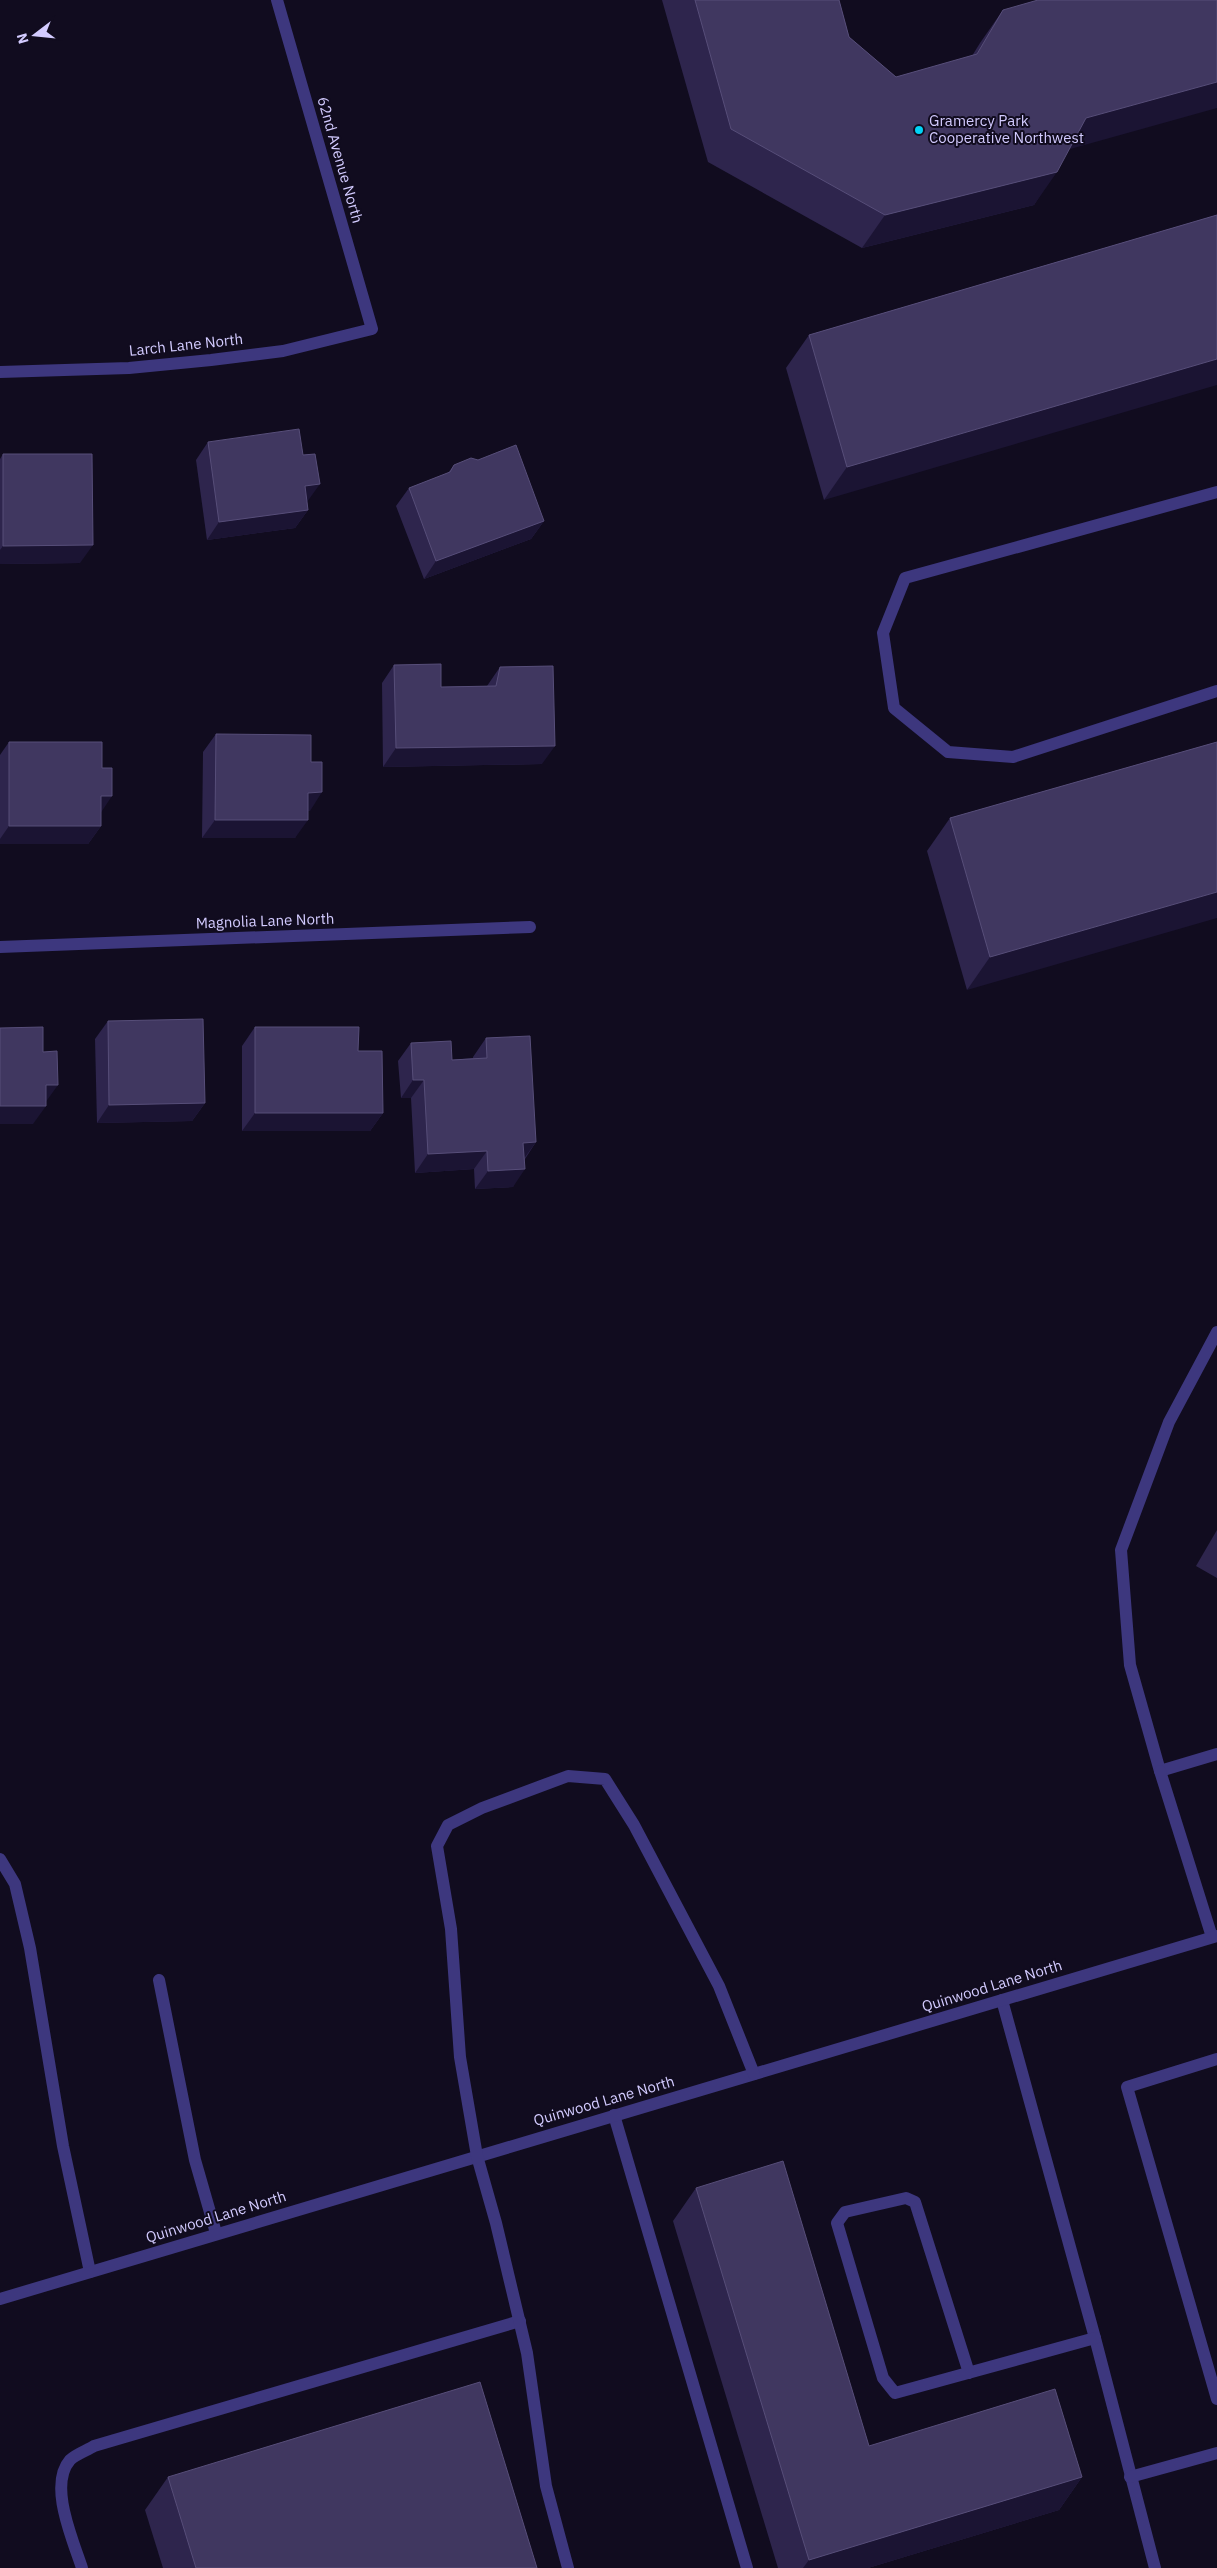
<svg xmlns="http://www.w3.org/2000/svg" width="1217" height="2568" viewBox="0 0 1217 2568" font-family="'IBM Plex Sans',sans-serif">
  <rect width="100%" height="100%" fill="#110c1f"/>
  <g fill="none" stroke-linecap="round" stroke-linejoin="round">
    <g stroke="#3d377e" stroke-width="12">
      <path d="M0 372 129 368 211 360 283 351 372 329 277 0"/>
      <path d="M1217 492 905 578 883 633 894 708 948 752 1013 757 1217 691"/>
      <path d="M0 947 530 927"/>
      <path d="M1217 1332 1169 1422 1121 1550 1130 1665 1160 1771 1217 1754"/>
      <path d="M1160 1771 1212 1937"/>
      <path d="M0 1859 15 1884 30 1948 63 2146 90 2272"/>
      <path d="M159 1980 195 2160 216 2233"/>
      <path d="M1002 2000 1095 2338 1155 2568"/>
      <path d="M1217 2059 1127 2087 1217 2399"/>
      <path d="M614 2115 747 2568"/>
      <path d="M0 2299 1217 1936"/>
      <path d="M969 2373 915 2202 906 2198 845 2212 837 2223 883 2378 895 2393 1095 2338"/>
      <path d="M1130 2477 1217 2453"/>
      <path d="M82 2568C73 2540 48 2485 70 2460 76 2454 88 2450 94 2446L520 2321"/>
      <path d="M568 2568 546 2486 527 2353 496 2223 477 2156 460 2057 451 1929 437 1846 448 1825 482 1808 568 1776 605 1779 634 1825 719 1986 754 2074"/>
    </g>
  </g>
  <g fill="#2e254d">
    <path d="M662 0H839L849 37 896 77 972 56 980 43 1003 10 1069 149 1034 205 862 248 708 162Z"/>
    <path d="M1217 215 824 500 786 368 809 335Z"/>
    <path d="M208 442 307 502 308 510 295 528 207 540 196 460Z"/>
    <path d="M3 454 80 563 0 564V459Z"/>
    <path d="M454 465 544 521 531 539 424 579 396 506 409 488 448 473Z"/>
    <path d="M394 665 441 687 487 686 500 667 542 764 383 767 382 683Z"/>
    <path d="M216 734 310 811H308L295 838H202L203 752Z"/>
    <path d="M9 742 101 813V826L88 844H0V755Z"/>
    <path d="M1217 742 967 990 927 851 950 818Z"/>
    <path d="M108 1021 205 1103 192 1121 97 1123 95 1039Z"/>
    <path d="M255 1027 358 1051 383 1113 370 1131H242V1046Z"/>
    <path d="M486 1038 536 1142 525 1159 513 1187 475 1189 474 1169 415 1173 411 1098H401L398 1061 411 1043 452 1060 473 1058V1057Z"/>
    <path d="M1217 1530V1578L1196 1566Z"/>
    <path d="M696 2188 869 2446 1082 2477 1059 2510 868 2568H778L673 2221Z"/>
    <path d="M168 2477 537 2568H163L145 2510Z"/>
  </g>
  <g fill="#1b1433">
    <path d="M1217 82V108L1063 151 1086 118Z"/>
    <path d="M1057 172 1034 205 862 248 885 215Z"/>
    <path d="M1217 359V385L824 500 847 467Z"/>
    <path d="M320 484 307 502 305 486Z"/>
    <path d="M308 510 295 528 207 540 219 522Z"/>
    <path d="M544 521 531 539 424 579 436 561Z"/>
    <path d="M93 545 80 563 0 564V550L3 546Z"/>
    <path d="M555 746 542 764 383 767 396 748Z"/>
    <path d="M322 792 310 811H296L308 793Z"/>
    <path d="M101 796H112L100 814Z"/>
    <path d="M215 820H308L295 838H202Z"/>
    <path d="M9 826H101L88 844H0V839Z"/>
    <path d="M1217 892V918L967 990 990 957Z"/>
    <path d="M413 1080H424L411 1098H401Z"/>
    <path d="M46 1085H58L45 1103Z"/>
    <path d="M205 1103 192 1121 97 1123 109 1105Z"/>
    <path d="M0 1106H46L33 1124H0Z"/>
    <path d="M255 1113H383L370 1131H242Z"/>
    <path d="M536 1142 523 1160V1143Z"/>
    <path d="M487 1151 474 1169 415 1173 428 1154Z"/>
    <path d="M525 1169 513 1187 475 1189 488 1171Z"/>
    <path d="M1082 2477 1059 2510 868 2568H803L809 2560Z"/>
  </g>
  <g fill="#403760" stroke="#574e79">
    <path d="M695 0H839L849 37 896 77 977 54 1003 10 1038 0H1217V82L1086 118 1057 172 885 215 731 129Z"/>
    <path d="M1217 215V359L847 467 809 335Z"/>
    <path d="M299 429 303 455 315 454 320 484 305 486 308 510 219 522 208 442Z"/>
    <path d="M516 445 544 521 436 561 409 488 450 472 454 465 471 458 478 460Z"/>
    <path d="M3 454H92L93 545 3 546Z"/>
    <path d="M441 664V687L496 686 500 667 553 666 555 746 396 748 394 665Z"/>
    <path d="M216 734 311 735V762H322V792L308 793V820H215Z"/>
    <path d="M9 742H102V768H112V796H101V826H9Z"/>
    <path d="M1217 742V892L990 957 950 818Z"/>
    <path d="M203 1019 205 1103 109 1105 108 1021Z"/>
    <path d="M43 1027V1052L57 1051 58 1085H46V1106H0V1028Z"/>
    <path d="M255 1027H359L358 1051H382L383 1113H255Z"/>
    <path d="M530 1036 536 1142 523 1143 525 1169 488 1171 487 1151 428 1154 424 1080H413L411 1043 451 1041 452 1060 487 1058 486 1038Z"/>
    <path d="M783 2161 869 2446 1055 2389 1082 2477 809 2560 696 2188Z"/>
    <path d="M480 2382 537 2568H196L168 2477Z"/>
  </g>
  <circle fill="#01d2f5" stroke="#110c1f" stroke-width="2" cx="919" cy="130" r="5"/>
  <g text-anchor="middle" stroke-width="4" stroke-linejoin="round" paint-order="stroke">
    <g font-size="15" fill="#d3cbff" stroke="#110c1f" text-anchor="start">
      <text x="929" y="126">Gramercy Park<tspan x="929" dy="17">Cooperative Northwest</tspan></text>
    </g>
    <g font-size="15" fill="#d3cbff" stroke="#110c1f">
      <text transform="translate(340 160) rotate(74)" y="5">62nd Avenue North</text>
      <text transform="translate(186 345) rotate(-6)" y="5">Larch Lane North</text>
      <text transform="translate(265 921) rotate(-2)" y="5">Magnolia Lane North</text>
      <text transform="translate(992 1986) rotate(-17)" y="5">Quinwood Lane North</text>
      <text transform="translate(604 2101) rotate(-16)" y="5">Quinwood Lane North</text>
      <text transform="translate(216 2217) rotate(-17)" y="5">Quinwood Lane North</text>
    </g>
  </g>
  <g transform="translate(35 35) rotate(254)" stroke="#110c1f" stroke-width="4" paint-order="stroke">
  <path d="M0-4L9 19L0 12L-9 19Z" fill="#d3cbff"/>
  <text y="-8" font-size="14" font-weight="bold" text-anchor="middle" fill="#d3cbff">N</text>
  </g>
</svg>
